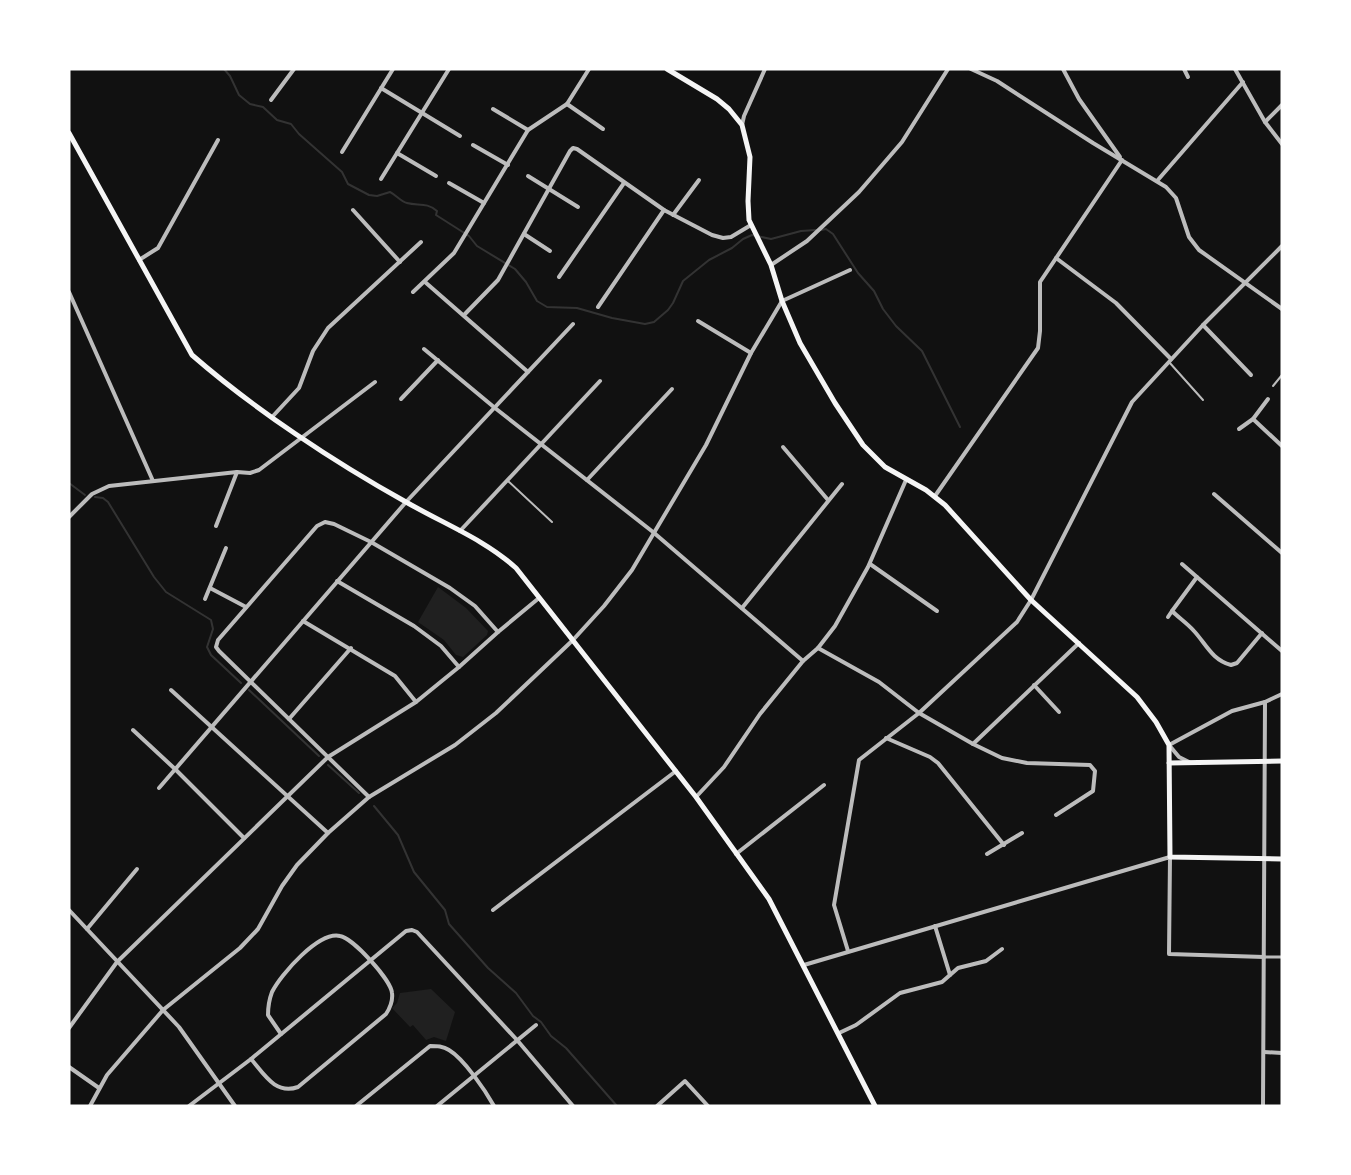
<svg xmlns="http://www.w3.org/2000/svg" width="1351" height="1175" viewBox="0 0 1351 1175" font-family="Barlow,sans-serif">
  <rect width="100%" height="100%" fill="#111"/>
  <g fill="#202020">
    <path d="M438 587 466 608 488 631 487 635 463 657 456 655 444 640 418 622Z"/>
    <path d="M431 989 455 1012 446 1041 434 1037 426 1040 413 1025 410 1027 392 1008 397 1003 400 993Z"/>
  </g>
  <g fill="none" stroke-linecap="round" stroke-linejoin="round">
    <g stroke="#333" stroke-width="2">
      <path d="M224 69 230 76 239 95 250 104 263 107 277 120 291 124 299 134 342 172 348 184 369 195 377 196 390 192C396 195 401 202 407 203 418 206 427 202 437 211L436 215 469 236 477 246 515 269 526 282 537 301 547 307 577 308 612 318 645 324 654 322 668 310 673 303 683 281 709 260 732 248 743 239 752 235 771 239 801 231 816 230"/>
      <path d="M821 230 826 229 833 234 858 273 874 291 883 309 896 326 922 351 960 427"/>
      <path d="M69 483 85 495"/>
      <path d="M95 497 103 498 108 502 154 577 166 592 211 620 213 629 207 647 211 655 241 683"/>
      <path d="M249 690 319 756"/>
      <path d="M328 765 359 793"/>
      <path d="M374 806 398 835 414 872 445 910 449 924 488 968 516 993 533 1016 541 1022 551 1036 566 1048 617 1106"/>
    </g>
    <g stroke="#bcbcbc" stroke-width="2">
      <path d="M1169 362 1203 400"/>
      <path d="M1273 386 1282 375"/>
      <path d="M508 481 552 522"/>
    </g>
    <path stroke="#bcbcbc" stroke-width="3" d="M1264 957H1282"/>
    <g stroke="#bcbcbc" stroke-width="4">
      <path d="M971 69 997 81 1093 143 1166 187 1176 198 1189 237 1199 250 1282 309"/>
      <path d="M1063 69 1079 99 1120 157"/>
      <path d="M1184 69 1188 77"/>
      <path d="M1235 69 1265 122 1282 144"/>
      <path d="M381 88 460 136"/>
      <path d="M271 100 294 69"/>
      <path d="M567 104 603 129"/>
      <path d="M493 109 528 130"/>
      <path d="M1265 122 1282 105"/>
      <path d="M742 125 744 116 765 69"/>
      <path d="M473 145 508 165"/>
      <path d="M342 152 393 69"/>
      <path d="M397 153 436 176"/>
      <path d="M528 176 578 207"/>
      <path d="M381 179 449 69"/>
      <path d="M1157 181 1243 82"/>
      <path d="M449 183 484 203"/>
      <path d="M353 210 400 262"/>
      <path d="M673 215 699 180"/>
      <path d="M524 234 550 251"/>
      <path d="M1056 258 1116 303 1171 359"/>
      <path d="M139 260 158 248 218 140"/>
      <path d="M771 265 807 241 859 192 902 142 948 69"/>
      <path d="M559 277 624 183"/>
      <path d="M425 282 528 372"/>
      <path d="M69 292 153 481"/>
      <path d="M413 292 454 253 528 130 567 104 589 69"/>
      <path d="M598 307 664 210"/>
      <path d="M464 315 498 280 570 151 573 148 577 149 664 210 712 235 723 238 731 237 751 225"/>
      <path d="M698 321 751 353"/>
      <path d="M1203 325 1251 375"/>
      <path d="M424 349 495 408 653 532 803 661"/>
      <path d="M401 399 438 360"/>
      <path d="M273 416 299 388 313 351 328 328 421 242"/>
      <path d="M1253 419 1282 446"/>
      <path d="M1239 429 1253 419 1268 399"/>
      <path d="M783 447 828 500"/>
      <path d="M587 480 672 389"/>
      <path d="M1214 494 1282 553"/>
      <path d="M935 496 1038 348 1040 331V282L1122 160"/>
      <path d="M69 517 92 494 109 486 237 472 250 473 259 470 375 382"/>
      <path d="M216 526 237 472"/>
      <path d="M460 531 600 381"/>
      <path d="M870 564 937 611"/>
      <path d="M1182 564 1282 651"/>
      <path d="M1197 577 1172 611C1179 618 1187 623 1194 631 1206 644 1212 660 1231 665L1237 663 1262 633"/>
      <path d="M337 581 414 626 441 646 459 667"/>
      <path d="M210 588 246 607"/>
      <path d="M205 599 226 548"/>
      <path d="M742 608 842 484"/>
      <path d="M1168 617 1172 611"/>
      <path d="M303 621 395 676 416 702"/>
      <path d="M818 648 879 682 919 713 973 744 1002 758 1027 763 1090 765 1095 771 1093 791 1056 815"/>
      <path d="M1034 685 1059 712"/>
      <path d="M171 690 328 833"/>
      <path d="M289 719 351 648"/>
      <path d="M133 730 175 769 244 838"/>
      <path d="M886 738 930 757 938 763 1004 845"/>
      <path d="M973 744 1079 643"/>
      <path d="M1189 762 1179 757 1169 745 1232 711 1265 702 1282 694"/>
      <path d="M159 788 406 502 573 324"/>
      <path d="M369 797 219 651 216 647 218 640 317 526 325 522 334 524 371 542 450 588 475 606 498 632"/>
      <path d="M696 797 724 767 760 714 803 661 818 648 835 626 868 567 906 480"/>
      <path d="M736 854 824 785"/>
      <path d="M987 854 1022 833"/>
      <path d="M69 910 179 1027 235 1106"/>
      <path d="M493 910 676 771"/>
      <path d="M935 926 950 975"/>
      <path d="M87 929 137 869"/>
      <path d="M848 951 834 905 859 760 919 713 1017 622 1031 600 1132 402 1203 325 1282 246"/>
      <path d="M804 965 1170 857 1169 954 1264 957"/>
      <path d="M69 1028 117 962 328 757 416 702 459 667 498 632 539 598"/>
      <path d="M839 1033 856 1025 900 993 942 982 958 968 986 961 1002 949"/>
      <path d="M1264 1052 1282 1053"/>
      <path d="M251 1059C264 1074 275 1095 298 1087L386 1014C390 1008 393 1001 392 993 391 980 353 938 340 936 319 931 281 974 272 992 269 1000 268 1007 268 1015L281 1034"/>
      <path d="M69 1067 99 1088"/>
      <path d="M90 1106 107 1075 163 1010 240 948 258 929 282 886 297 865 328 833 369 797 455 745 496 713 573 640 604 606 632 570 706 445 751 353 782 301 850 270"/>
      <path d="M189 1106 251 1059 406 931 412 930 417 932 517 1040 573 1106"/>
      <path d="M356 1106 430 1046C437 1046 443 1046 449 1050 464 1059 485 1090 494 1106"/>
      <path d="M437 1106 536 1025"/>
      <path d="M657 1106 685 1081 708 1106"/>
      <path d="M1263 1106 1265 702"/>
    </g>
    <g stroke="#f5f5f5" stroke-width="5">
      <path d="M667 69 717 99 729 109 742 125 750 157 748 201 749 220 771 265 782 301 800 343 835 403 863 445 885 467 926 490 945 505 1031 600 1137 697 1156 722 1169 745 1170 857 1282 859"/>
      <path d="M69 133 192 355C254 409 334 462 406 502 444 524 484 539 516 568L696 797 769 899 875 1106"/>
      <path d="M1169 763 1282 761"/>
    </g>
  </g>
  <rect width="1351" height="1175" fill="none" stroke="#ffffff" stroke-width="141"/>
</svg>
